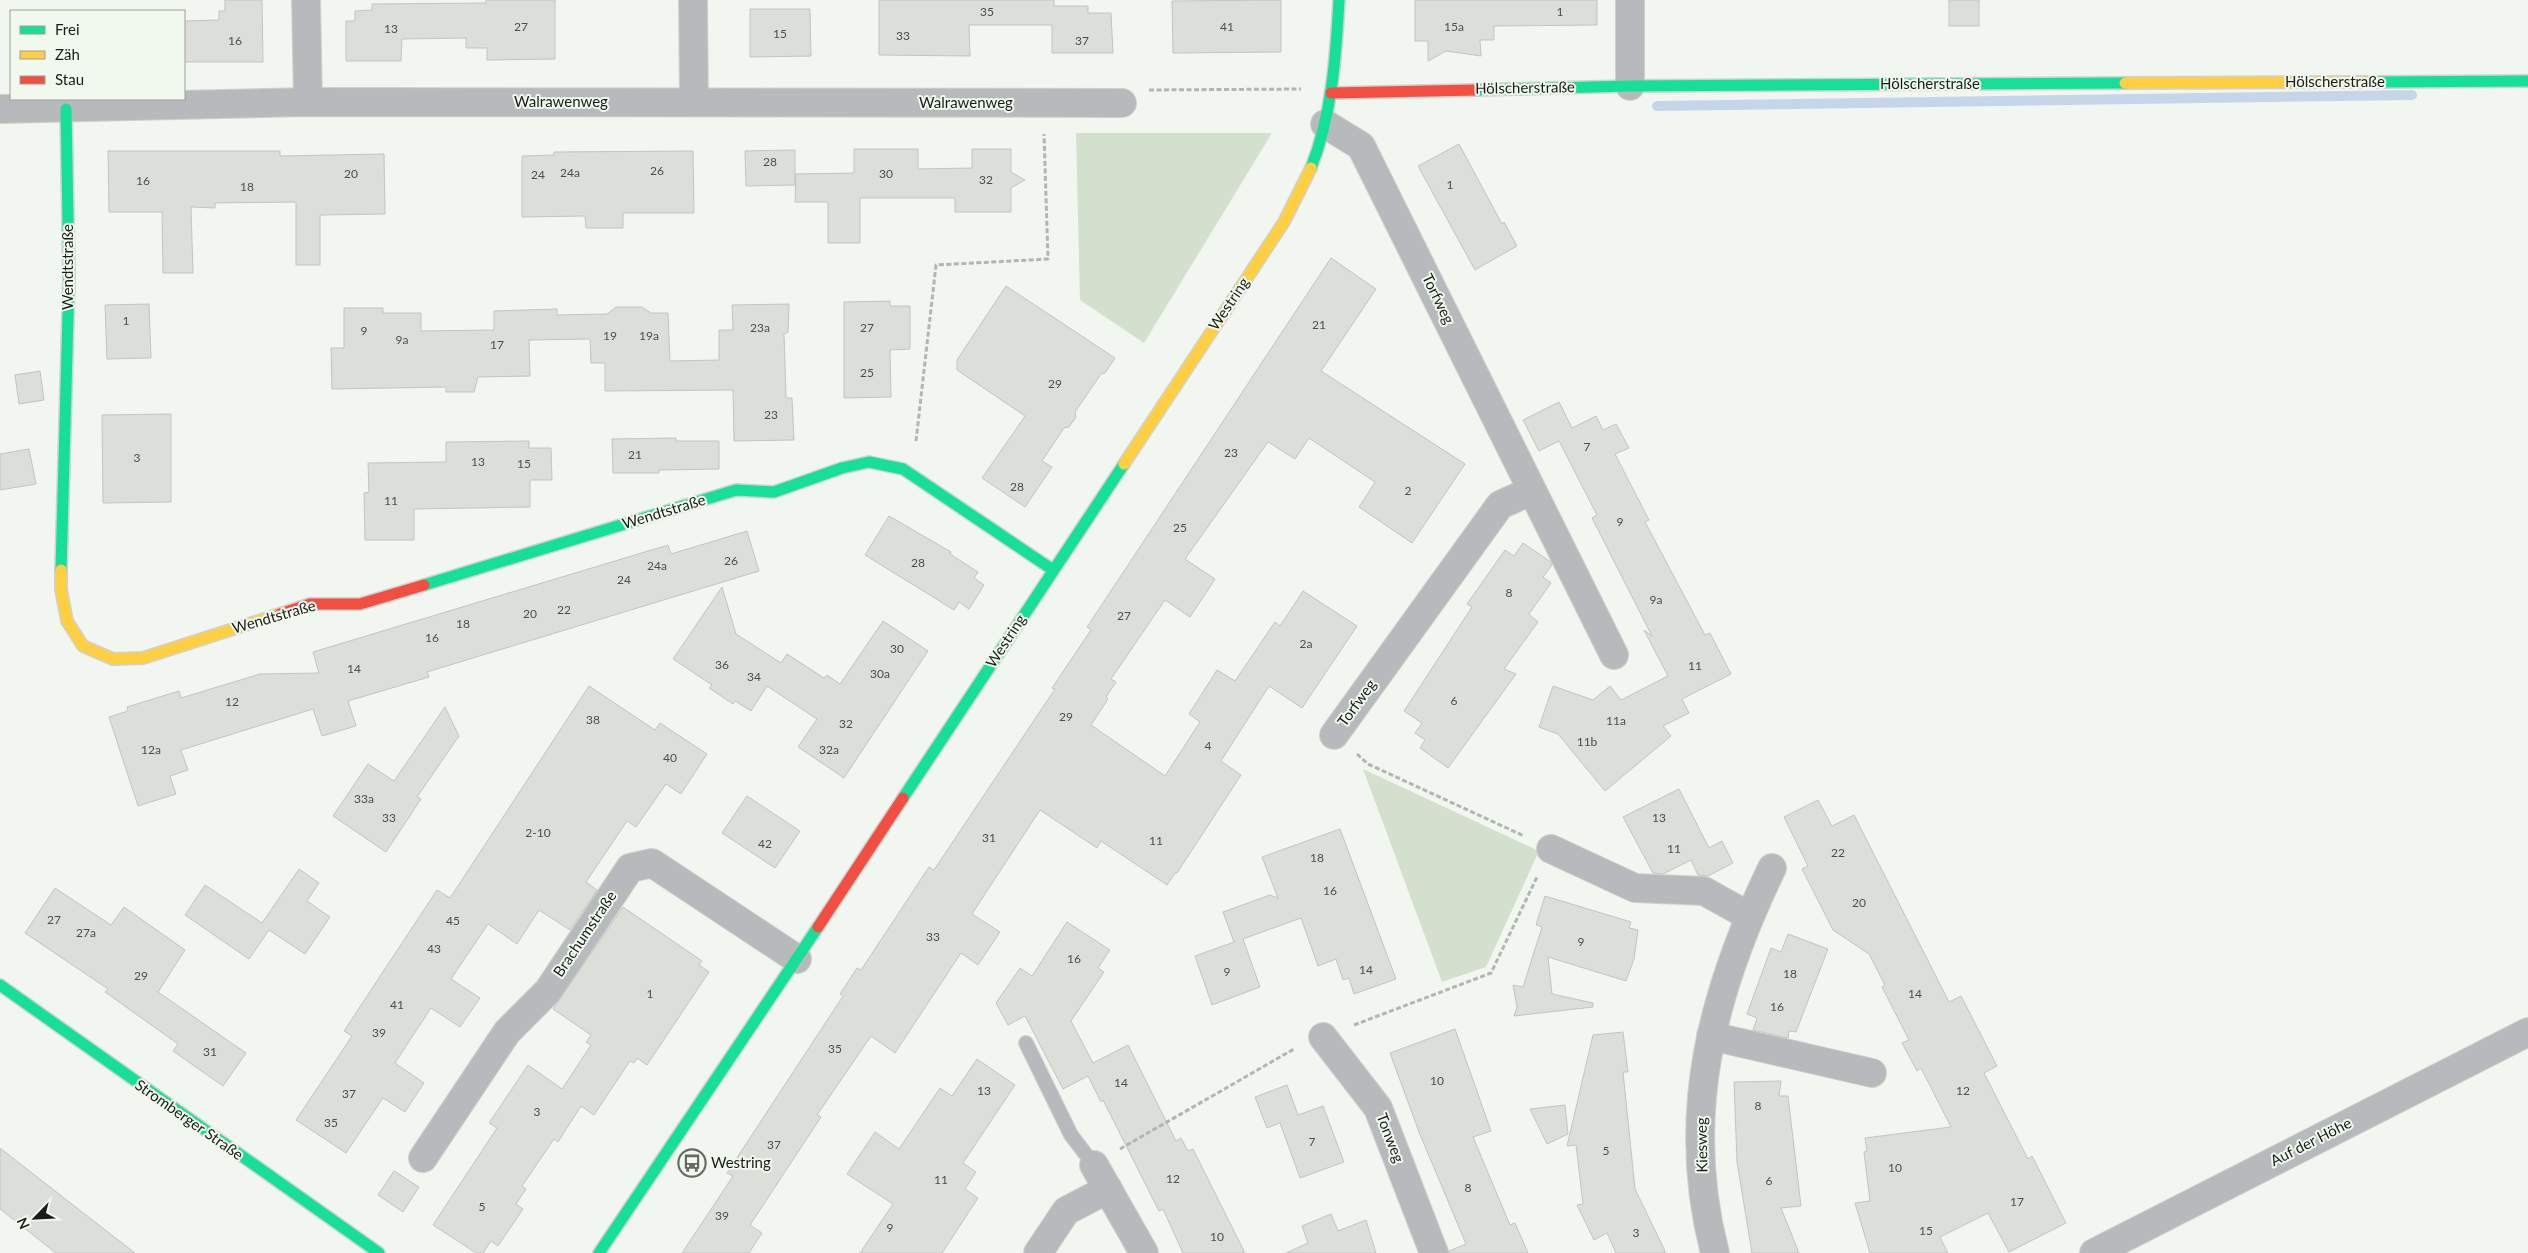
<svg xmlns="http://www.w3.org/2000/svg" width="2528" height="1253" viewBox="0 0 2528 1253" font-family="Lato,sans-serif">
  <rect width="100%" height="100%" fill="#f2f6f0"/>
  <g fill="#d4e0ce">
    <path d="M1076 133H1272L1144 343 1080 300Z"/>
    <path d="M1363 769 1539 851 1486 967 1442 982Z"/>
  </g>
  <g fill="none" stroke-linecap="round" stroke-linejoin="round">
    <path stroke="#c5d6ea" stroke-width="10" d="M1657 106 2412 95"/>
  </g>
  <g fill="#dbded9" stroke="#c2c4c0">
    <path d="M225 0H262L263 62H184V21L219 20V11H225Z"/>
    <path d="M486 0H555V59L487 60V48H466V38L402 39 401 61H346V21H355V11L372 10V4L486 3Z"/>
    <path d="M879 0H1054V6H1088V13H1111L1113 53H1052V25H969L970 56 879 55Z"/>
    <path d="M1281 0V52L1173 53 1172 1Z"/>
    <path d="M1415 0H1597V25L1494 26V40H1480L1481 56 1446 51 1428 61V41H1415Z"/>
    <rect x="1949" y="0" width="30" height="26"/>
    <path d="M750 9H810L811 56 750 57Z"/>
    <path d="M1459 144 1502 224 1504 222 1517 246 1475 270 1418 166Z"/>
    <path d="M854 149H918V169L972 168V149H1011V172L1025 180 1011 188V212H955V198H860V243H828V202H795L796 174 854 173Z"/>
    <path d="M795 150V185L746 186 745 151Z"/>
    <path d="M108 151H280V156L384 154 385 214 320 215V265H296V202L215 203V208L191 207 193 273H163L162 212H109Z"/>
    <path d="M693 151 694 213H623V228H586L585 216 522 217V156L554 155V152Z"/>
    <path d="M1331 258 1376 289 1321 371 1465 464 1412 543 1359 507 1375 482 1309 438 1295 459 1268 442 1185 559 1215 579 1190 617 1165 600 1111 679 1116 682 1106 697 1108 699 1091 725 1165 776 1200 722 1189 714 1217 670 1235 681 1275 622 1280 626 1303 591 1357 626 1302 708 1269 686 1221 761 1241 775 1177 873 1176 872 1167 885 1101 841 1097 848 1040 810 972 914 1000 932 978 965 961 953 895 1053 871 1036 817 1115 821 1117 750 1225 762 1233 749 1253H682L733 1176 727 1173 843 996 840 994 857 968 861 970 929 867 934 870 1055 689 1052 688 1091 630 1087 627Z"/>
    <path d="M1006 286 1115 358 1105 373 1101 374 1075 412 1076 417 1069 427 1064 428 1042 461 1052 467 1025 507 982 478 1025 416 957 370V360Z"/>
    <path d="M890 301V306H910V349L890 350 891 397 844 398V302Z"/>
    <path d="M149 304 151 358 107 359 105 305Z"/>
    <path d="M789 304 788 332 784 334 786 398H792L794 440 734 441 733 390 605 391V363H591L590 339 529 340 530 376 478 377 474 392H446V387L332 389 331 348H344V308H383V313H421V331L494 330V311L557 309V315L607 314 616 307H642L651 313H668L670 361 719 360V330H733L732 305Z"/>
    <path d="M40 371 44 400 19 404 15 375Z"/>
    <path d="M1559 402 1572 428 1596 416 1603 430 1616 424 1629 448 1615 454 1649 520 1645 522 1705 635 1710 633 1731 674 1682 699 1689 713 1663 726 1671 736 1605 791 1558 734 1539 727 1553 686 1593 700 1610 686 1621 700 1668 676 1644 630 1652 636 1592 518 1597 515 1559 441 1539 451 1523 420Z"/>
    <path d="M171 414V502L103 503 102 415Z"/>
    <path d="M676 438V441H719V469L659 470V473H613L612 439Z"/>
    <path d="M529 441V448H551L552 480H530V507L414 509V540H365L364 493 369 492 368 463 446 462V442Z"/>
    <path d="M29 449 36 484 0 490V454Z"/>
    <path d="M889 516 951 552 950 554 978 572 974 578 984 585 969 609 959 602 954 610 865 555Z"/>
    <path d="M747 531 759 571 427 672 429 677 348 701 356 726 322 736 313 709 181 750 188 770 170 776 176 794 138 806 109 717 128 711 127 707 179 691 181 698 260 674 319 673 313 652 668 545 671 554Z"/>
    <path d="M1523 543 1551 562 1552 565 1543 577 1551 583 1529 614 1538 622 1504 669 1516 674 1448 768 1420 748 1425 740 1415 733 1422 723 1404 711 1472 607 1467 604 1505 550 1514 556Z"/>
    <path d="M722 587 736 634 781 663 787 654 824 678 827 675 840 684 883 621 928 651 844 778 798 747 817 719 767 686 751 711 735 701 733 704 709 688 712 685 673 659Z"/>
    <path d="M589 686 655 730 660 723 707 754 681 794 666 784 636 827 627 821 586 882 597 890 570 930 539 910 517 944 488 924 451 979 480 998 460 1027 431 1008 395 1063 424 1083 405 1112 383 1098 346 1153 296 1120 352 1036 344 1031 437 890 450 898Z"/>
    <path d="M445 707 459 736 417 797 421 799 386 852 333 816 368 764 394 781Z"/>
    <path d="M1679 789 1709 848 1722 841 1733 863 1708 876 1698 875 1691 860 1663 874 1653 873 1623 817Z"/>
    <path d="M747 796 800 831 775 868 722 833Z"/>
    <path d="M1818 800 1832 826 1854 815 1949 1002 1961 996 1997 1066 1984 1073 2028 1159 2032 1156 2066 1223 2009 1252 1988 1213 1940 1237 1948 1253H1870L1855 1203 1870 1201 1864 1152 1867 1151 1865 1138 1951 1127 1921 1068 1917 1071 1902 1043 1909 1040 1882 987 1885 985 1869 954 1833 930 1802 869 1808 866 1784 817Z"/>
    <path d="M1340 829 1396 979 1354 994 1349 978 1343 980 1336 959 1318 966 1301 918 1243 939 1260 987 1212 1005 1195 956 1234 942 1223 912 1270 895 1278 898 1262 857Z"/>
    <path d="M299 869 319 883 307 901 330 917 305 954 269 930 249 959 185 915 205 885 262 923Z"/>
    <path d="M55 888 111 925 124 907 185 950 158 992 246 1053 223 1086 173 1051 178 1044 105 992 108 989 25 933Z"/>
    <path d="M1545 896 1631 922 1629 928 1638 930 1634 959 1626 981 1548 957 1552 994 1593 1003V1007L1514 1016 1517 1007 1513 985 1523 987 1542 927 1536 925Z"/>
    <path d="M623 907 702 961 699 965 709 972 647 1065 637 1058 634 1063 630 1061 594 1115 581 1106 558 1142 554 1139 522 1186 526 1189 516 1204 523 1209 498 1246 491 1241 483 1253H476L433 1225 497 1128 489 1123 528 1065 562 1089 591 1045 586 1042 591 1035 553 1009Z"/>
    <path d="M1067 922 1110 950 1098 968 1104 972 1071 1021 1093 1063 1128 1045 1176 1141 1181 1138 1188 1151 1193 1149 1245 1253H1183L1163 1209 1159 1211 1103 1100 1101 1102 1088 1076 1063 1089 1025 1016 1008 1025 996 1003 1020 968 1032 976Z"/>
    <path d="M1788 934 1828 949 1796 1032 1789 1031 1788 1038 1753 1030 1757 1018 1747 1014 1771 948 1781 952Z"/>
    <path d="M1455 1029 1491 1131 1473 1137 1510 1225 1515 1223 1528 1253H1449V1251L1466 1244 1419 1132 1390 1053Z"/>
    <path d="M1623 1032 1628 1072H1623L1635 1189 1666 1253H1616L1607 1233 1594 1240 1577 1205 1583 1204 1576 1145 1567 1146 1593 1035Z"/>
    <path d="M977 1059 1015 1085 963 1163 976 1172 965 1189 978 1198 942 1253H860L893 1204 847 1174 875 1132 899 1149 940 1088 952 1096Z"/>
    <path d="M1781 1081 1779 1096H1788L1801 1206 1781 1208 1799 1253H1752L1737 1162 1734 1082Z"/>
    <path d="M1287 1085 1298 1115 1323 1106 1344 1162 1300 1178 1280 1123 1267 1128 1255 1097Z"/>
    <path d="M1565 1105 1568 1134 1547 1144 1530 1109Z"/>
    <path d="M0 1148 77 1208 135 1253H56L0 1209Z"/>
    <path d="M394 1171 419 1187 403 1212 378 1195Z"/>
    <path d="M1331 1214 1338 1231 1366 1220 1376 1253H1286L1308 1243 1302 1226Z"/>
  </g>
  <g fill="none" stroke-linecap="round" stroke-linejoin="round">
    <g stroke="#cfd2ce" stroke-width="16">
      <path id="lane" d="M1026 1043 1071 1135 1094 1165"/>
    </g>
    <g stroke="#cfd2ce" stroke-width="30">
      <g id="street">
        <path d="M306 0 308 102"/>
        <path d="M693 0 694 102"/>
        <path d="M1630 86V0"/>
        <path d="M0 109 308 102 1122 103"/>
        <path d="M1325 124 1361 146 1614 655"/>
        <path d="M1334 735 1500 505 1531 491"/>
        <path d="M1551 849 1635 888 1704 891 1749 916"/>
        <path d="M1711 1036 1872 1073"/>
        <path d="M1323 1037 1378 1108 1434 1253"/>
        <path d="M423 1158 507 1032 548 991 630 868 652 863 797 959"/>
        <path d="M1094 1165 1144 1253"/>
        <path d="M1038 1253 1066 1211 1108 1189"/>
        <path d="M1715 1253C1679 1116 1712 992 1772 868"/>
        <path d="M2094 1253 2528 1032"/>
      </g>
    </g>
    <g stroke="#cfd2ce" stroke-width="14">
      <g id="fast">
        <path d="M2377 82 2528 81"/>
        <path d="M1476 90 1630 86 2125 83"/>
        <path d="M1311 168C1332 115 1336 56 1339 0"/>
        <path d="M61 570 69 278 66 109"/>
        <path d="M424 585 736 490 774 492 842 468 869 462 903 469 1053 570"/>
        <path d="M903 798 1124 464"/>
        <path d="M0 985 379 1253"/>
        <path d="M599 1253 818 927"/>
      </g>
    </g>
    <g stroke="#cfd2ce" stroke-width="14">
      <g id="slow">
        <path d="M2125 83 2377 82"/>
        <path d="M1124 464 1284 222 1311 168"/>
        <path d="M61 570V589L67 621 83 646 113 659 143 658 280 614"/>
      </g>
    </g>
    <g stroke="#cfd2ce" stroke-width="14">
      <g id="jam">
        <path d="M1331 93 1476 90"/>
        <path d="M280 614 310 604H360L424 585"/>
        <path d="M818 927 903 798"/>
      </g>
    </g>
    <g stroke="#b1b5b4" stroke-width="3" stroke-dasharray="5 2.5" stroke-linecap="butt">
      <path d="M1149 90 1301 89"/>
      <path d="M916 441 936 265 1048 259 1044 134"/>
      <path d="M1357 754 1368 764 1524 836"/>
      <path d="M1354 1025 1491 973 1537 877"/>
      <path d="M1120 1149 1294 1049"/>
    </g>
    <use href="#lane" stroke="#b6babc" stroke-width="14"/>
    <use href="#street" stroke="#b6babc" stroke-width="28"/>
    <use href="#fast" stroke="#16e098" stroke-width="11"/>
    <use href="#slow" stroke="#ffcf43" stroke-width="11"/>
    <use href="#jam" stroke="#f24e42" stroke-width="11"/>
  </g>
  <defs>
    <g id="bus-ring" transform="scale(1.4375)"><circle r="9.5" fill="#f1f8ee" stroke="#656864" stroke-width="1.5"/><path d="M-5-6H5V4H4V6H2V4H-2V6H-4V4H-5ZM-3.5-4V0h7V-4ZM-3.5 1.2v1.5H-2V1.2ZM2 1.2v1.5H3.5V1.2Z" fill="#656864"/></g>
  </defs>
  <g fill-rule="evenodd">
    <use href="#bus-ring" x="692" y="1163"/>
  </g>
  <g text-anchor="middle" stroke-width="4" stroke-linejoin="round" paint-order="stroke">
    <g font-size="12" fill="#4c4e4a">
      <text x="987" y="16">35</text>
      <text x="1560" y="16">1</text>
      <text x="521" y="31">27</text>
      <text x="1227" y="31">41</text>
      <text x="1454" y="31">15a</text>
      <text x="391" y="33">13</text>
      <text x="780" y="38">15</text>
      <text x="903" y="40">33</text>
      <text x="235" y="45">16</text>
      <text x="1082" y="45">37</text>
      <text x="770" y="166">28</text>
      <text x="657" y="175">26</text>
      <text x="570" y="177">24a</text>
      <text x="351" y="178">20</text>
      <text x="886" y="178">30</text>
      <text x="538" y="179">24</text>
      <text x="986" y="184">32</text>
      <text x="143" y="185">16</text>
      <text x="1450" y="189">1</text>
      <text x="247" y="191">18</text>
      <text x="126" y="325">1</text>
      <text x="1319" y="329">21</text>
      <text x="760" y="332">23a</text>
      <text x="867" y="332">27</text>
      <text x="364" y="335">9</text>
      <text x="610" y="340">19</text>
      <text x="649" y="340">19a</text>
      <text x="402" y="344">9a</text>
      <text x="497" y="349">17</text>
      <text x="867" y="377">25</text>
      <text x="1055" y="388">29</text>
      <text x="771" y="419">23</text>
      <text x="1587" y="451">7</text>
      <text x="1231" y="457">23</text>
      <text x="635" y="459">21</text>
      <text x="137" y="462">3</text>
      <text x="478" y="466">13</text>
      <text x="524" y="468">15</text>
      <text x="1017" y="491">28</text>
      <text x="1408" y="495">2</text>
      <text x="391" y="505">11</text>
      <text x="1620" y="526">9</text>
      <text x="1180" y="532">25</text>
      <text x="731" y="565">26</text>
      <text x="918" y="567">28</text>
      <text x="657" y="570">24a</text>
      <text x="624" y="584">24</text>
      <text x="1509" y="597">8</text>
      <text x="1656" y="604">9a</text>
      <text x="564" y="614">22</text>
      <text x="530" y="618">20</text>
      <text x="1124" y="620">27</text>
      <text x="463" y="628">18</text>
      <text x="432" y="642">16</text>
      <text x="1306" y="648">2a</text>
      <text x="897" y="653">30</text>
      <text x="722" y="669">36</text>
      <text x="1695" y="670">11</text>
      <text x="354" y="673">14</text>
      <text x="880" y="678">30a</text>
      <text x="754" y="681">34</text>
      <text x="1454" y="705">6</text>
      <text x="232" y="706">12</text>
      <text x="1066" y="721">29</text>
      <text x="593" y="724">38</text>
      <text x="1616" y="725">11a</text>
      <text x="846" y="728">32</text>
      <text x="1587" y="746">11b</text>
      <text x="1208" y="750">4</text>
      <text x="151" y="754">12a</text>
      <text x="829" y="754">32a</text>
      <text x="670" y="762">40</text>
      <text x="364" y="803">33a</text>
      <text x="389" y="822">33</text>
      <text x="1659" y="822">13</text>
      <text x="538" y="837">2-10</text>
      <text x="989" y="842">31</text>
      <text x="1156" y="845">11</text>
      <text x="765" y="848">42</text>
      <text x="1674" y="853">11</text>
      <text x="1838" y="857">22</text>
      <text x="1317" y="862">18</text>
      <text x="1330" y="895">16</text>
      <text x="1859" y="907">20</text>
      <text x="54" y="924">27</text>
      <text x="453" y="925">45</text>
      <text x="86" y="937">27a</text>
      <text x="933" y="941">33</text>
      <text x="1581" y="946">9</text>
      <text x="434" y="953">43</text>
      <text x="1074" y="963">16</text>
      <text x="1366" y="974">14</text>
      <text x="1227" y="976">9</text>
      <text x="1790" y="978">18</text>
      <text x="141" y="980">29</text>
      <text x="650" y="998">1</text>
      <text x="1915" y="998">14</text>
      <text x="397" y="1009">41</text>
      <text x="1777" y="1011">16</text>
      <text x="379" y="1037">39</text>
      <text x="835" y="1053">35</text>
      <text x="210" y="1056">31</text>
      <text x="1437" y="1085">10</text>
      <text x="1121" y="1087">14</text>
      <text x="984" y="1095">13</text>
      <text x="1963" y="1095">12</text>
      <text x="349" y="1098">37</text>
      <text x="1758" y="1110">8</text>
      <text x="537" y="1116">3</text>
      <text x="331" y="1127">35</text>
      <text x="1312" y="1146">7</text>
      <text x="774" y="1149">37</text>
      <text x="1606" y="1155">5</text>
      <text x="1895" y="1172">10</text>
      <text x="1173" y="1183">12</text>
      <text x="941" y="1184">11</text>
      <text x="1769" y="1185">6</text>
      <text x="1468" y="1192">8</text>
      <text x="2017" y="1206">17</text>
      <text x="482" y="1211">5</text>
      <text x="722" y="1220">39</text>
      <text x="890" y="1232">9</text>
      <text x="1926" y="1235">15</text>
      <text x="1636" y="1237">3</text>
      <text x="1217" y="1241">10</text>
    </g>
    <g font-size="15" fill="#191c18" stroke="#f1f8ee">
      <text x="2335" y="87">Hölscherstraße</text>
      <text x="1930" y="89">Hölscherstraße</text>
      <text transform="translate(1525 88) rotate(-1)" y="5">Hölscherstraße</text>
      <text x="561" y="107">Walrawenweg</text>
      <text x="966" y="108">Walrawenweg</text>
      <text transform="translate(68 267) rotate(-90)" y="5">Wendtstraße</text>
      <text transform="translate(1438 299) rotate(64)" y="5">Torfweg</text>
      <text transform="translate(1229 304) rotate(-56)" y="5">Westring</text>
      <text transform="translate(664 512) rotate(-17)" y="5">Wendtstraße</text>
      <text transform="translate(274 617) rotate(-16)" y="5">Wendtstraße</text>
      <text transform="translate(1006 641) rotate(-57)" y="5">Westring</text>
      <text transform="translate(1357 703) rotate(-54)" y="5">Torfweg</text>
      <text transform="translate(585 934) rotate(-56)" y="5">Brachumstraße</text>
      <text transform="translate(189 1120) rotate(35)" y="5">Stromberger Straße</text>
      <text transform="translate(1390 1138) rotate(69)" y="5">Tonweg</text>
      <text transform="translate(2311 1142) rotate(-27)" y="5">Auf der Höhe</text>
      <text transform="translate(1702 1145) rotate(-91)" y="5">Kiesweg</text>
    </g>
    <g font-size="15" fill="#191c18" stroke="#f1f8ee" text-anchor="start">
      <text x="711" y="1168">Westring</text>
    </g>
  </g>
  <rect x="10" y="10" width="175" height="90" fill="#f1f8ee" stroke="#9ba098"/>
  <rect x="20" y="26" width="25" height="8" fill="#16e098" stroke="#9ba098"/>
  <text x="55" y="35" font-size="15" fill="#191c18">Frei</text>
  <rect x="20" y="51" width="25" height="8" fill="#ffcf43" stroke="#9ba098"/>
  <text x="55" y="60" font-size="15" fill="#191c18">Zäh</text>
  <rect x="20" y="76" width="25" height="8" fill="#f24e42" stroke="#9ba098"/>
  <text x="55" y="85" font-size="15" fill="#191c18">Stau</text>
  <g transform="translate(35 1218) rotate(246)" stroke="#f1f8ee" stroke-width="4" paint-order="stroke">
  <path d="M0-4L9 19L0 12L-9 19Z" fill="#191c18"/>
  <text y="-8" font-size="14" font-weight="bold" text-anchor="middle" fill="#191c18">N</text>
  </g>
</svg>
